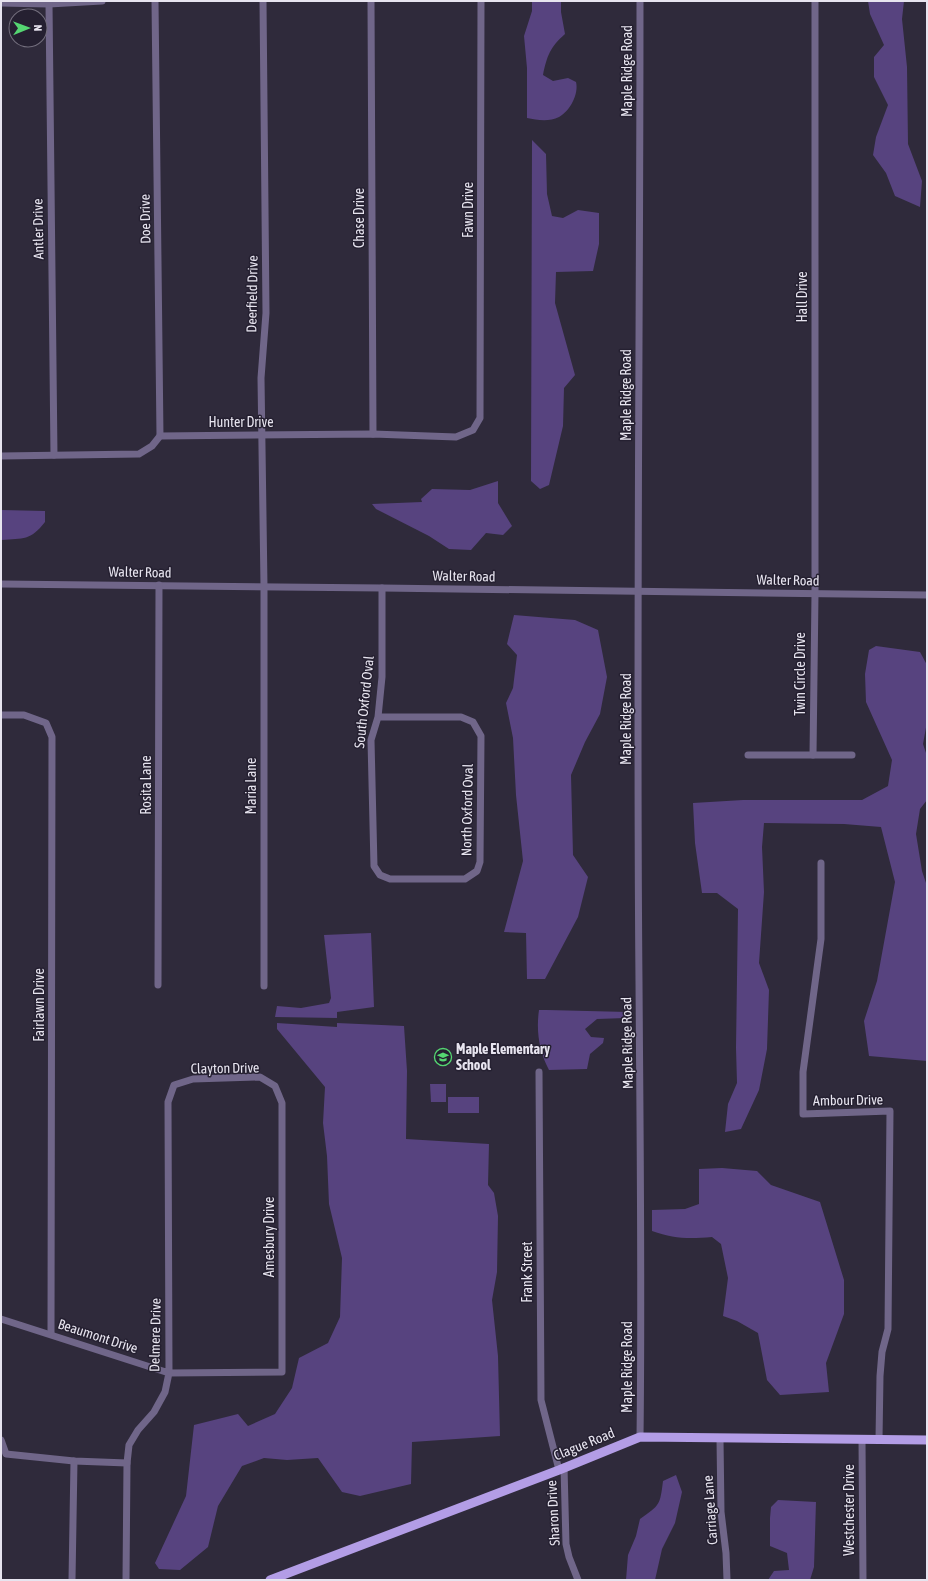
<svg xmlns="http://www.w3.org/2000/svg" width="928" height="1581" viewBox="0 0 928 1581" font-family="'Asap Condensed',sans-serif">
  <rect width="100%" height="100%" fill="#2f2a3b"/>
  <g fill="#57437f">
    <path d="M532 1H561V12L565 34C550 47 547 56 543 75L553 81 568 78 576 82C579 94 570 111 559 117 549 122 537 120 527 118V68L524 36 532 11Z"/>
    <path d="M868 1H904L902 19 907 67 908 144 922 181 920 207 895 196 886 173 873 155 876 137 888 105 874 77V57L884 45 870 14Z"/>
    <path d="M532 140 546 154 547 194 552 216 563 218 578 210 599 213V244L593 271 556 272 555 303 575 375 564 388 563 426 549 485 540 489 531 481Z"/>
    <path d="M498 481V503L512 526 503 535 486 533 471 550 449 549 429 536 376 509 372 504 422 502 421 499 432 489 470 490Z"/>
    <path d="M1 510 45 511V522C30 541 24 538 1 540Z"/>
    <path d="M514 615 575 620 598 630 607 677 600 714 585 742 571 775 573 855 588 877 578 917 545 979H527L526 933 504 932 523 861 516 795 513 738 506 703 513 688 517 655 507 644Z"/>
    <path d="M876 646 920 652 927 665V722L923 744 927 756V800L920 809 916 834 922 871 927 886V1061L869 1056 864 1021 877 981 895 882 881 827 844 824 764 823 762 847 764 892 759 963 769 990 767 1049 759 1090 741 1129 725 1132 728 1104 737 1083 736 1048 738 909 717 893H702L695 843 693 803 743 800H862L888 786 892 760 866 702 865 674 869 650Z"/>
    <path d="M371 933 374 1007 337 1012V1018L275 1017 277 1006 301 1008 329 1003 331 998 324 935Z"/>
    <path d="M539 1010H547L628 1012 626 1018 597 1019 585 1029 591 1037 604 1038 603 1043 590 1054 587 1069 549 1070C539 1051 536 1031 539 1010Z"/>
    <path d="M277 1023 337 1027V1023L404 1026 407 1071 406 1139 489 1144 488 1185 494 1193 498 1216 497 1272 492 1300 498 1356 500 1436 412 1442 411 1484 360 1496 342 1492 318 1458 287 1460 264 1458 242 1466 218 1506 208 1547 180 1570 159 1569 155 1563 186 1496 194 1425 238 1414 248 1426 275 1414 292 1388 299 1358 328 1343 340 1317 342 1258 329 1204 327 1156 323 1123 325 1087 277 1029Z"/>
    <path d="M430 1084H446V1102H431Z"/>
    <rect x="448" y="1097" width="31" height="16"/>
    <path d="M722 1168 757 1171 771 1185 820 1202 844 1280V1314L826 1363 829 1392 780 1395 767 1380 758 1333 737 1321 723 1316 728 1278 721 1244 712 1237C689 1239 674 1239 652 1231V1210L685 1209 699 1204V1169Z"/>
    <path d="M676 1475 682 1492 675 1523 662 1549 655 1580H626L628 1555 636 1536 640 1519C660 1505 660 1505 663 1481Z"/>
    <path d="M778 1500 816 1502 814 1567 810 1580H768L774 1571 789 1570 787 1553 770 1546V1518L771 1507Z"/>
  </g>
  <g fill="none" stroke-linecap="round" stroke-linejoin="round">
    <g stroke="#706689" stroke-width="7">
      <path d="M155 1 160 436"/>
      <path d="M263 1 266 313 261 378 264 586V986"/>
      <path d="M371 1 373 434"/>
      <path d="M1 3 49 4 102 1"/>
      <path d="M49 4 54 455"/>
      <path d="M1 456 139 454 152 446 160 436 373 434 456 437 473 430 480 418 481 1"/>
      <path d="M1 584 382 588 927 595"/>
      <path d="M1 715H24L46 723 52 737 51 1334"/>
      <path d="M378 717H461L473 722 481 736 480 862 477 871 465 879H390L380 875 374 866 371 740 378 717 382 677V588"/>
      <path d="M748 755H852"/>
      <path d="M813 755 815 594V1"/>
      <path d="M821 863V939L803 1072V1114L890 1111 888 1329 882 1352 880 1376 879 1439"/>
      <path d="M158 985 159 585"/>
      <path d="M539 1072 541 1400 559 1470"/>
      <path d="M1 1319 169 1373 282 1372V1103L275 1086 260 1077 193 1079 174 1085 168 1102 169 1373 165 1392 154 1412 138 1430 129 1445 127 1463 126 1580"/>
      <path d="M640 1437C642 1285 640 1134 639 982 636 655 640 328 640 1"/>
      <path d="M720 1439 721 1512 726 1553 727 1580"/>
      <path d="M862 1439 863 1580"/>
      <path d="M1 1440 6 1454 74 1461 127 1463"/>
      <path d="M564 1467 566 1544 569 1557 578 1580"/>
      <path d="M72 1580 74 1461"/>
    </g>
    <path stroke="#b39de6" stroke-width="9" d="M270 1580 559 1470 640 1437 927 1440"/>
  </g>
  <defs>
    <g id="school-ring" transform="scale(0.9)"><circle r="9.5" fill="#252031" stroke="#55d672" stroke-width="1.5"/><path d="M0-5L7-2L0 1L-7-2ZM-4 1L0 2.5L4 1V4Q0 6-4 4Z" fill="#55d672"/></g>
  </defs>
  <g fill-rule="evenodd">
    <use href="#school-ring" x="443" y="1057"/>
  </g>
  <g text-anchor="middle" stroke-width="3" stroke-linejoin="round" paint-order="stroke">
    <g font-size="14" fill="#e7e4ef" stroke="#252031">
      <text transform="translate(627 71) rotate(-90)" y="5">Maple Ridge Road</text>
      <text transform="translate(468 210) rotate(-90)" y="5">Fawn Drive</text>
      <text transform="translate(359 218) rotate(-90)" y="5">Chase Drive</text>
      <text transform="translate(145 219) rotate(-91)" y="5">Doe Drive</text>
      <text transform="translate(38 229) rotate(-91)" y="5">Antler Drive</text>
      <text transform="translate(252 294) rotate(-89)" y="5">Deerfield Drive</text>
      <text transform="translate(802 297) rotate(-90)" y="5">Hall Drive</text>
      <text transform="translate(626 395) rotate(-90)" y="5">Maple Ridge Road</text>
      <text x="241" y="427">Hunter Drive</text>
      <text transform="translate(140 572) rotate(1)" y="5">Walter Road</text>
      <text transform="translate(464 576) rotate(1)" y="5">Walter Road</text>
      <text transform="translate(788 580) rotate(1)" y="5">Walter Road</text>
      <text transform="translate(800 674) rotate(-90)" y="5">Twin Circle Drive</text>
      <text transform="translate(364 702) rotate(-84)" y="5">South Oxford Oval</text>
      <text transform="translate(626 719) rotate(-90)" y="5">Maple Ridge Road</text>
      <text transform="translate(146 785) rotate(-90)" y="5">Rosita Lane</text>
      <text transform="translate(251 786) rotate(-90)" y="5">Maria Lane</text>
      <text transform="translate(467 810) rotate(-89)" y="5">North Oxford Oval</text>
      <text transform="translate(39 1005) rotate(-90)" y="5">Fairlawn Drive</text>
      <text transform="translate(627 1043) rotate(-91)" y="5">Maple Ridge Road</text>
      <text transform="translate(225 1068) rotate(-1)" y="5">Clayton Drive</text>
      <text transform="translate(848 1100) rotate(-1)" y="5">Ambour Drive</text>
      <text transform="translate(269 1237) rotate(-90)" y="5">Amesbury Drive</text>
      <text transform="translate(527 1272) rotate(-90)" y="5">Frank Street</text>
      <text transform="translate(155 1335) rotate(-89)" y="5">Delmere Drive</text>
      <text transform="translate(98 1336) rotate(18)" y="5">Beaumont Drive</text>
      <text transform="translate(627 1367) rotate(-90)" y="5">Maple Ridge Road</text>
      <text transform="translate(584 1444) rotate(-22)" y="5">Clague Road</text>
      <text transform="translate(710 1510) rotate(-94)" y="5">Carriage Lane</text>
      <text transform="translate(849 1510) rotate(-90)" y="5">Westchester Drive</text>
      <text transform="translate(553 1513) rotate(-93)" y="5">Sharon Drive</text>
    </g>
    <g font-size="14" font-weight="bold" fill="#e7e4ef" stroke="#252031" text-anchor="start">
      <text x="456" y="1054">Maple Elementary<tspan x="456" dy="16">School</tspan></text>
    </g>
  </g>
  <rect width="928" height="1581" fill="none" stroke="#e7e4ef" stroke-width="4"/>
  <g transform="translate(28 28) rotate(89)"><circle r="19" fill="#252031" stroke="#736e7d"/>
  <path d="M0-3L7 15L0 10L-7 15Z" fill="#55d672"/>
  <text y="-6" font-size="11" font-weight="bold" text-anchor="middle" fill="#e7e4ef">N</text>
  </g>
</svg>
